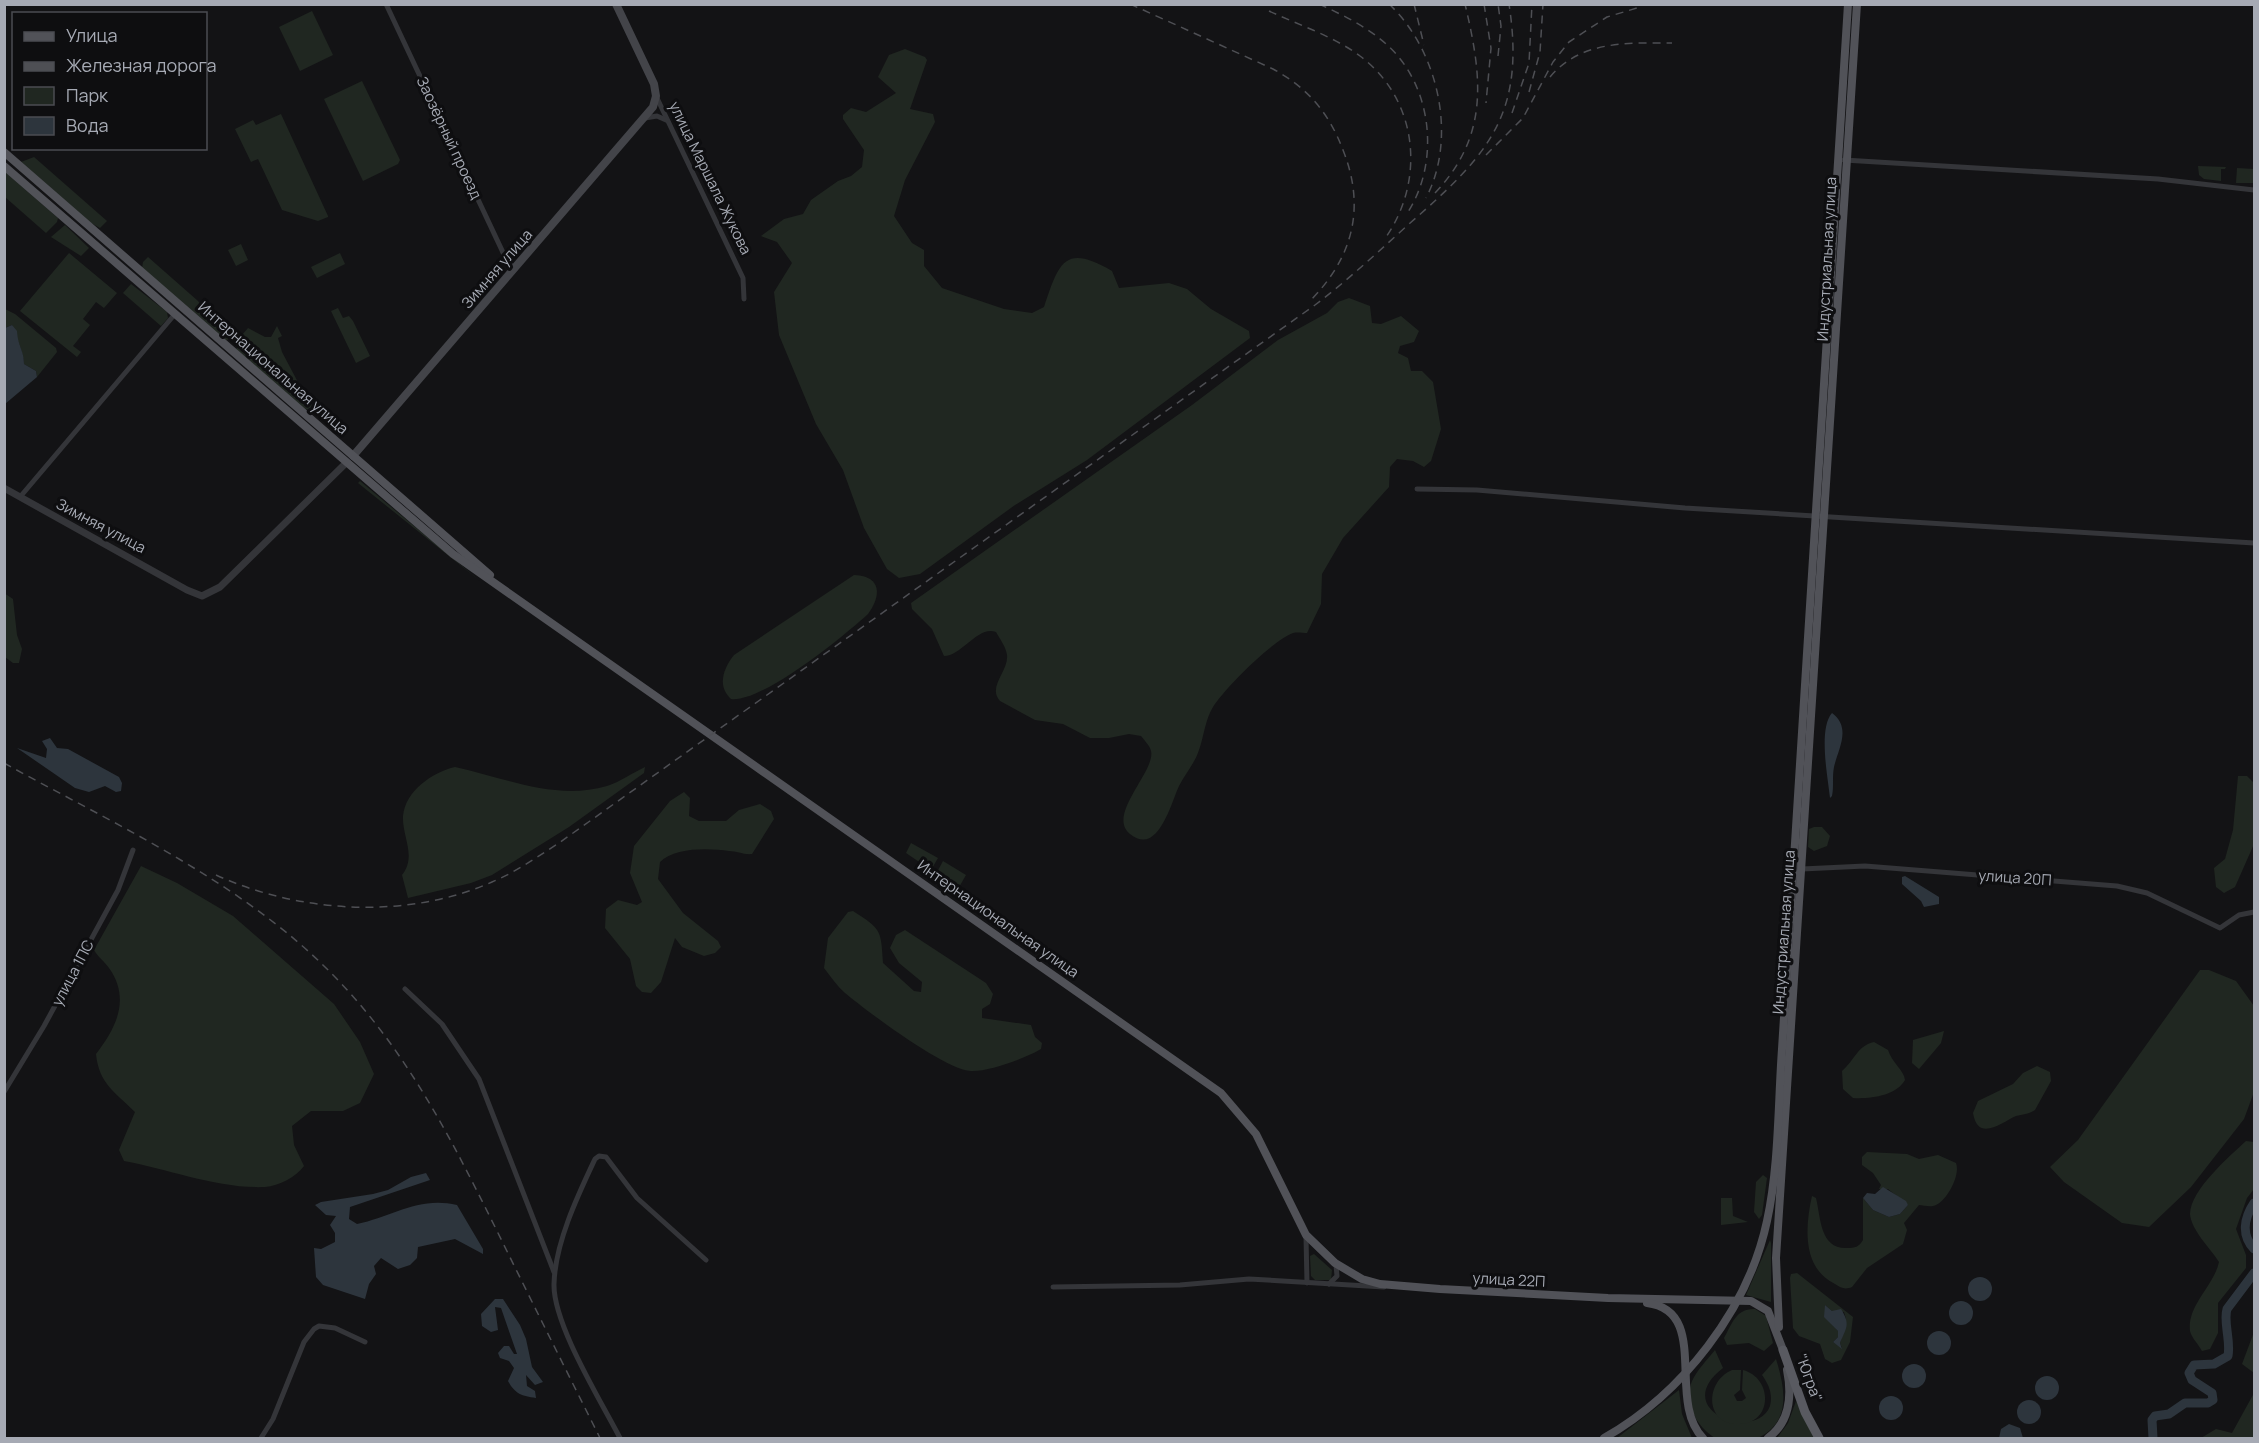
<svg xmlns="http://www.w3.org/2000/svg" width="2259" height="1443" viewBox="0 0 2259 1443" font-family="Manrope,sans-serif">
  <rect width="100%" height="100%" fill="#131315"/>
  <g fill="#202721" fill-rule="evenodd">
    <path d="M312 11 333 55 300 71 279 27Z"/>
    <path d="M905 49 925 57 927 60 910 109 933 114 935 122 905 180 894 216 912 243 924 250V266L942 288 1004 309 1032 313 1044 307C1059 263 1064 243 1112 271L1119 288 1169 283 1187 289 1211 309 1249 331 1250 338 1087 460 1015 505 920 574 899 578 887 569 864 528 843 470 816 424 779 335 774 292 792 263 777 242 761 236 784 219 803 214 811 200 838 181 851 176 862 167 864 150 843 119V115L851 108 866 112 896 93 878 77 889 55Z"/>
    <path d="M362 81 400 160 398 164 363 181 324 99Z"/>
    <path d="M281 114 328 216V217L318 221 282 210 258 159 251 162 235 129 253 120 256 125Z"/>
    <path d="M34 157 107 221 100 228 91 223 21 162Z"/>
    <path d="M2198 166 2226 167 2225 169H2221V181L2204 179 2199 175Z"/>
    <path d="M2237 168 2254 169V183H2236Z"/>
    <path d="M4 171 58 218 57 222 46 233 5 197Z"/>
    <path d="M65 225 89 248 81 256 51 237Z"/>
    <path d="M241 244 248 260 236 266 228 250Z"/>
    <path d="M69 253 117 293 104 308 96 302 83 319 90 325 73 346 81 352 77 357 20 311Z"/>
    <path d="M340 253 345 264 317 278 311 267Z"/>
    <path d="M148 257 198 301 210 315 219 318 236 333 230 339 226 340 142 268 143 262Z"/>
    <path d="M131 284 167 312 168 318 161 326 123 293Z"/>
    <path d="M1349 298 1370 306 1372 323 1381 324 1401 316 1419 331 1414 342 1400 346 1398 353 1408 358 1411 371H1422L1433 382 1441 429 1431 461 1424 467 1413 461 1397 459 1390 467 1389 487 1343 538 1322 574 1321 604 1307 633C1303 633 1297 632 1293 633 1273 640 1225 688 1213 707 1205 720 1204 736 1199 750 1195 763 1185 774 1179 786 1171 803 1158 857 1130 834 1106 815 1156 771 1151 751 1150 746 1144 740 1141 736L1129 734 1109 738H1090L1063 724 1035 720 1000 701C987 687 1009 671 1007 655 1006 647 1000 639 996 632 978 625 962 656 944 656L932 629 912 609 911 603 1192 405 1278 340 1327 313 1338 302Z"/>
    <path d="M338 308 343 318 349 316 353 321 370 356 356 363 331 311Z"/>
    <path d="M5 309 15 314 56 348 57 352 37 377 36 371 24 364C23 350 16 338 12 325L5 328Z"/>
    <path d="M277 326 282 336 278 338 282 352 300 386 242 335 248 328 265 337H271Z"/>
    <path d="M244 340 246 346 249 344 316 404 310 411 300 406 236 349Z"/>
    <path d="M360 481 480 581 358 483Z"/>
    <path d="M854 575C881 576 882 595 868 614 844 636 762 703 731 699 717 686 723 669 734 655Z"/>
    <path d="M4 593 13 599 17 635 22 649 19 663H13L5 657Z"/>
    <path d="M455 767C506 778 555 801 607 786 620 782 632 773 645 767L644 773 569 827 492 875 471 883 408 898 402 875C417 856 402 837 403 816 405 791 433 772 455 767Z"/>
    <path d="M2238 776H2247L2254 783V844L2235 887 2224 893 2216 887 2214 868 2225 859 2233 830Z"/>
    <path d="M684 792 690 798 689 816 699 821H726L739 810 760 804 771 811 774 819 752 854C744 855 737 851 729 851 710 848 674 847 660 862L658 879 683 913 718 941 721 947 715 953 704 956 682 947 675 938 661 982 651 993 642 992 636 986 630 959 605 928 606 909 618 900 637 905 642 902 630 873 634 846 670 801Z"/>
    <path d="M1814 827H1822L1830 836 1827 846 1814 851 1808 847 1809 829Z"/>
    <path d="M911 843 938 858 931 870 906 853Z"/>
    <path d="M943 861 966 875 958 889 936 874Z"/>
    <path d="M141 866 177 883 233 916 334 1004 360 1042 374 1074 360 1103 343 1111H311L292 1126 294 1145 304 1166C296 1177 279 1186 265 1187 218 1189 169 1169 124 1161L119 1150 135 1112C115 1092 99 1084 96 1054 116 1028 131 999 109 968 104 961 98 957 94 950Z"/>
    <path d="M853 911C881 929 881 929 883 963L914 991 921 992 922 982 899 963 890 948 896 935 905 930 986 983 993 994 990 1004 982 1009V1018L1031 1025 1035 1037 1042 1043 1041 1049C1026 1058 988 1072 971 1071 945 1070 868 1012 845 993 837 986 831 977 824 968L828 938 848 912Z"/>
    <path d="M2200 970H2209L2236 981 2254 1006V1092L2244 1119 2191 1187 2149 1227 2122 1223 2064 1182 2050 1167 2078 1140Z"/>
    <path d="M1944 1031 1941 1043 1919 1069 1912 1063 1913 1040Z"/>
    <path d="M1874 1042 1888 1050C1892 1063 1904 1070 1905 1080 1896 1096 1870 1099 1853 1098L1843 1089 1842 1071C1854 1061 1858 1045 1874 1042Z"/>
    <path d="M2037 1066 2050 1072 2051 1081 2035 1110C2029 1114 2023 1114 2016 1116 2002 1122 1978 1143 1973 1113L1978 1101 2013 1084 2023 1073Z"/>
    <path d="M2246 1141 2254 1142V1189L2247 1198 2236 1229 2246 1255V1268L2218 1303V1333L2210 1349 2202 1351C2199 1345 2191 1337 2190 1331 2187 1305 2214 1286 2219 1262 2211 1249 2191 1230 2190 1214 2190 1190 2230 1156 2246 1141Z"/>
    <path d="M1867 1152 1907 1154 1919 1159 1938 1155 1956 1163C1961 1176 1945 1204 1933 1206 1928 1207 1923 1205 1919 1205L1904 1223 1907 1230 1903 1244 1867 1268 1852 1287C1845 1290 1841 1288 1835 1284 1802 1268 1805 1227 1812 1196L1816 1198C1821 1219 1820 1249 1847 1248 1855 1248 1859 1247 1863 1240V1198L1873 1210 1889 1217 1900 1214 1908 1205 1888 1189H1879L1881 1185 1873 1173 1862 1165V1157Z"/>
    <path d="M1763 1175 1767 1178 1762 1215 1759 1219 1754 1212 1756 1182Z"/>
    <path d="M1721 1198H1732L1733 1216 1748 1222 1721 1225Z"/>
    <path d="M1770 1240 1771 1243V1302L1746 1295Z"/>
    <path d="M1314 1254 1332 1270 1331 1280H1315L1311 1276 1310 1256Z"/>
    <path d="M1797 1273 1853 1317 1850 1342 1841 1360 1832 1363 1825 1359 1820 1344 1799 1336 1793 1328 1790 1278 1791 1274ZM1825 1305 1832 1311 1844 1312C1849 1326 1844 1330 1840 1343L1842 1348 1833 1342 1838 1337V1331L1825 1317Z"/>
    <path d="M1755 1309 1766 1316 1773 1343 1764 1351 1749 1343 1727 1345 1724 1338C1732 1324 1736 1308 1755 1309Z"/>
    <path d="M2254 1332V1373L2242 1364Z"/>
    <path d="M1715 1350 1723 1368C1668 1410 1756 1443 1770 1406 1773 1394 1769 1385 1762 1375L1776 1359C1785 1388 1792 1422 1758 1438H1715C1697 1427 1683 1403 1692 1381 1697 1370 1707 1360 1715 1350Z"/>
    <path d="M1732 1370H1741L1740 1390 1734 1395 1737 1401H1742L1746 1398 1742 1390 1743 1370C1773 1378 1773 1423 1740 1424 1705 1426 1704 1382 1732 1370Z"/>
    <path d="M1679 1390 1682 1414 1692 1438H1617Z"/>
    <path d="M2254 1393V1438H2201L2216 1429 2232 1433Z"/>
    <path d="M1796 1401 1814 1438H1777L1788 1423Z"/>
  </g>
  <g fill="#2d353d">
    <path d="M12 325 17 331C18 347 24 350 24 364L36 371 37 377 5 404V328Z"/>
    <path d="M1832 713C1852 728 1838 749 1834 767 1832 777 1834 786 1832 796L1830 798C1828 778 1818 729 1832 713Z"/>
    <path d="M50 738 57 748 68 749 119 777 122 783 121 791 116 792 105 786 89 792 75 788 17 748 46 758 47 749 42 741Z"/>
    <path d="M1905 876 1939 897V904L1924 907 1921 901 1902 884V877Z"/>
    <path d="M426 1173 430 1180 350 1207 349 1219 357 1224C392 1217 418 1196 457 1205L483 1249V1254L455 1239 418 1247 417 1258 410 1265 398 1269 381 1258 374 1266 376 1274 369 1284 365 1299 323 1285 316 1277 314 1248 321 1249 335 1242V1233L330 1225 336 1216 326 1215 315 1205 321 1202 373 1194 388 1190 411 1177Z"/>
    <path d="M1883 1187 1906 1201 1908 1205 1900 1214 1889 1217 1873 1210 1863 1198 1867 1193 1875 1194Z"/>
    <circle cx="1980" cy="1289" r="12"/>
    <path d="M495 1299H503L520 1325 526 1339 532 1367 543 1382 535 1385 526 1375 527 1386 535 1391 536 1398C522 1396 515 1394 508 1381L514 1368 509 1361 500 1358 498 1353 504 1346H509L514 1354H517L501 1308 495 1307 498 1330 491 1332 482 1326 481 1314Z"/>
    <circle cx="1961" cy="1313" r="12"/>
    <path d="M1825 1305 1832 1311 1841 1309C1851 1325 1846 1328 1840 1343L1842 1349 1833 1342 1838 1337V1331L1824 1317Z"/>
    <circle cx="1939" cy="1343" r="12"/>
    <circle cx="1914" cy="1376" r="12"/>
    <circle cx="2047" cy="1388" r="12"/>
    <circle cx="1891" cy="1408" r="12"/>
    <circle cx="2029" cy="1412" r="12"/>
    <path d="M2009 1424 2020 1428 2023 1438H1999L2001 1429Z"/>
  </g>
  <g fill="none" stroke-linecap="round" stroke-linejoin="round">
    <g stroke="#2d353d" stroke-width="9">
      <path d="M2254 1203C2244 1218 2241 1235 2254 1249"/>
      <path d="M2153 1438 2152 1420 2155 1416 2169 1414 2185 1403H2208L2213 1400 2212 1393 2192 1380 2189 1373 2194 1365 2214 1364 2228 1356C2231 1340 2223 1322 2227 1309L2254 1273"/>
    </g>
    <g stroke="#343539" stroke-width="5">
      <path d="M386 4 507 261 515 269"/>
      <path d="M656 96 743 278 744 299"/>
      <path d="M645 118 657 116 666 120"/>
      <path d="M1844 160 2158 179 2254 190"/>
      <path d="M1417 489 1477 490 1685 508 2254 543"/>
      <path d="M20 497 175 314"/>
      <path d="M1802 869 1865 866 2117 886 2147 893 2220 928 2239 915 2254 912"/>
      <path d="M405 989 442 1024 479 1079 554 1272"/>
      <path d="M4 1092 44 1026 118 890 133 850"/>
      <path d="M1306 1237 1307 1283"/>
      <path d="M1329 1284 1337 1276 1336 1265"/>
      <path d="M1053 1287 1180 1285 1249 1279 1384 1287"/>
      <path d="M261 1438 273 1419 304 1342 314 1329 319 1326 335 1328 365 1342"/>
      <path d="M620 1438C601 1401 553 1324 554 1284 555 1243 578 1195 595 1159L599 1156 606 1157 637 1198 706 1260"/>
    </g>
    <path stroke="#343539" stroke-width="7" d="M4 488 187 590 202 596 220 587 346 463"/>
    <path stroke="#434449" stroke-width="8" d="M353 456 653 107 656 96 654 84 616 4"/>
    <g stroke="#515258" stroke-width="8">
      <path d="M4 152 490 575"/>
      <path d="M4 166 453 554 1221 1093 1256 1134 1306 1235 1335 1263 1362 1279 1380 1284 1440 1289 1608 1298 1751 1301 1768 1311 1783 1350"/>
      <path d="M1647 1303C1711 1311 1666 1401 1703 1438"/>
      <path d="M1779 1327 1776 1258 1857 4"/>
      <path d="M1604 1438C1682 1394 1748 1310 1767 1221 1779 1166 1778 1105 1782 1049L1848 4"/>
      <path d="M1768 1438C1791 1421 1792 1395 1787 1370"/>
    </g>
    <path stroke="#595a61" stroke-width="9" d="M1783 1350 1805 1412 1819 1438"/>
    <g stroke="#4e4f54" stroke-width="1.5" stroke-dasharray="8 6" stroke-linecap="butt">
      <path d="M1130 4 1273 69C1308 88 1329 113 1343 150 1366 208 1353 258 1309 302"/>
      <path d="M1319 4C1347 17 1376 31 1397 55 1434 98 1438 168 1406 215"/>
      <path d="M1389 4C1438 50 1458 137 1426 198"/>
      <path d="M1414 4 1424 45"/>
      <path d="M1484 4 1491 48 1486 103"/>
      <path d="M1269 11C1299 25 1333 36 1360 56 1419 100 1426 182 1384 240"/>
      <path d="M1498 56 1501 26 1498 4"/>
      <path d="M1550 77C1581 40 1628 43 1672 43"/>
      <path d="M1529 92 1540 52 1543 4"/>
      <path d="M1512 113 1529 63 1532 4"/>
      <path d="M1486 155 1523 118 1553 62 1569 42 1607 17 1637 8"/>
      <path d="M1435 193C1490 135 1482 76 1465 4"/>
      <path d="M4 763C96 814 194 860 277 925 386 1010 439 1114 498 1233 532 1302 566 1370 600 1438"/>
      <path d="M216 875C299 913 407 920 492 882 516 872 537 857 559 843L1315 305C1348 280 1378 252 1409 224 1488 155 1526 115 1509 4"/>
    </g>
  </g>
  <g text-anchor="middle" stroke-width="6" stroke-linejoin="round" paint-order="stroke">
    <g font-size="15" fill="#a6aab4" stroke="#0e0e10">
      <text transform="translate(449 138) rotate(65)" y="5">Заозёрный проезд</text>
      <text transform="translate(710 178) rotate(64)" y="5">улица Маршала Жукова</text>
      <text transform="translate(1827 259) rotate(-87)" y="5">Индустриальная улица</text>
      <text transform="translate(497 269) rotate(-49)" y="5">Зимняя улица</text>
      <text transform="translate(273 368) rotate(41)" y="5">Интернациональная улица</text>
      <text transform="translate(101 526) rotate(28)" y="5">Зимняя улица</text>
      <text transform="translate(2015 878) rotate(4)" y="5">улица 20П</text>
      <text transform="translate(998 919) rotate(35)" y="5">Интернациональная улица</text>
      <text transform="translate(1784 932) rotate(-86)" y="5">Индустриальная улица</text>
      <text transform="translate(73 973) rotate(-62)" y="5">улица 1ПС</text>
      <text transform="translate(1509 1280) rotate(3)" y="5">улица 22П</text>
      <text transform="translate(1809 1378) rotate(70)" y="5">"Югра"</text>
    </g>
  </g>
  <rect width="2259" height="1443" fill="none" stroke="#a6aab4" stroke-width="12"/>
  <rect x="12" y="12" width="195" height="138" fill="#0e0e10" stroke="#4b4c52" stroke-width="1.5"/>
  <rect x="24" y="32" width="30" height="9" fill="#515258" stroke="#4b4c52" stroke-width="1.5"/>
  <text x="66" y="42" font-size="18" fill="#a6aab4">Улица</text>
  <rect x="24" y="62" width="30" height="9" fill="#4e4f54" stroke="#4b4c52" stroke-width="1.5"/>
  <text x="66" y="72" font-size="18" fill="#a6aab4">Железная дорога</text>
  <rect x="24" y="87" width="30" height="18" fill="#202721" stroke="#4b4c52" stroke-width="1.5"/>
  <text x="66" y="102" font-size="18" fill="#a6aab4">Парк</text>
  <rect x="24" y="117" width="30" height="18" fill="#2d353d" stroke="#4b4c52" stroke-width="1.5"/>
  <text x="66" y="132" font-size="18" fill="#a6aab4">Вода</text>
</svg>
